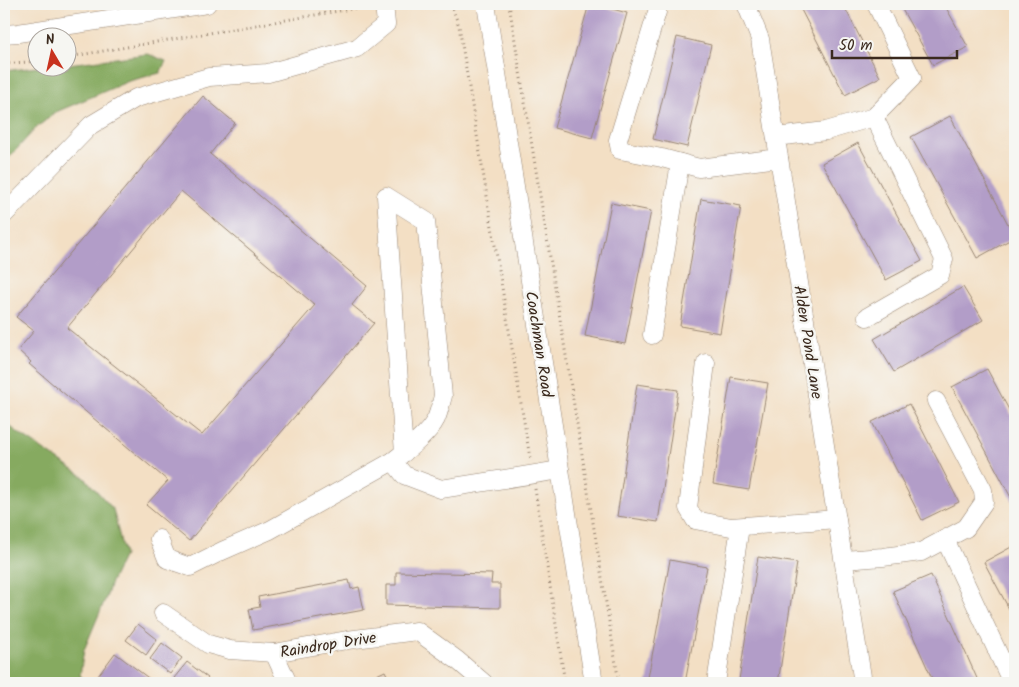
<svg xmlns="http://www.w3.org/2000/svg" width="1019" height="687" viewBox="0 0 1019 687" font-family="Kalam,sans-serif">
  <rect width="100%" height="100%" fill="#f6f6f2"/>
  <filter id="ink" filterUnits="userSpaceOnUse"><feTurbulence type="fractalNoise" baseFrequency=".02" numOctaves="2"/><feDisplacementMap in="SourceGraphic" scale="10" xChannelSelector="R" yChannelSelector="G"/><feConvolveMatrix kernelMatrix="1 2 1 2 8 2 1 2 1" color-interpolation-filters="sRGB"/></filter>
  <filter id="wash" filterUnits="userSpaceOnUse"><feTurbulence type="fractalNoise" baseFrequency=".0096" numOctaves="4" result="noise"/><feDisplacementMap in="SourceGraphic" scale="20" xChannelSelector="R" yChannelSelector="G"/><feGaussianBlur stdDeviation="1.12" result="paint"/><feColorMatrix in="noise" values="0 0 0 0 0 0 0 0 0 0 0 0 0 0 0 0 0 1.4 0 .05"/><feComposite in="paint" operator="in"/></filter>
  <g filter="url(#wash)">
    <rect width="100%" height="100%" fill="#f3dfc4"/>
    <g fill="#86aa60" stroke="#606a3f">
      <path d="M148 54 166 61 160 73 129 81 56 112 36 128 4 163V71L37 67 68 68V64Z"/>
      <path d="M4 422 24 437 84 477 113 509 124 555 111 582 107 595 84 650 80 675 86 683H4Z"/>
    </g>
    <g id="blocks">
      <g fill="#b29dc8" fill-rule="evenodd">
        <path d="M589 4H594L627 13 592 138 554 128Z"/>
        <path d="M798 4H843L880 77 845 95Z"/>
        <path d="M899 4H944L968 47 933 65Z"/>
        <path d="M677 37 711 45 687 147 653 139Z"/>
        <path d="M203 96 235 123 210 154 367 286 352 305 374 323 189 541 146 505 168 481 29 364 31 362 18 350 34 331 16 317ZM181 191 315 305 202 435 67 328Z"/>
        <path d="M950 116 1015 237 977 258 911 137Z"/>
        <path d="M858 143 922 261 886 280 822 163Z"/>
        <path d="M701 199 741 206 720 333 680 326Z"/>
        <path d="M611 203 651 211 625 344 585 336Z"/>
        <path d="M963 287 983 320 894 372 874 339Z"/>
        <path d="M987 369 1015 421V505L952 387Z"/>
        <path d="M731 377 768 383 749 490 713 484Z"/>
        <path d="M637 384 678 390 658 522 617 516Z"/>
        <path d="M909 404 959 502 922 520 872 422Z"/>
        <path d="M1015 545V620L984 562Z"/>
        <path d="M758 557 797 563 778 683H757L739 680Z"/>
        <path d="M670 560 707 567 685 683H647Z"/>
        <path d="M396 572 492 574 491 584H500V608L386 605V585H396Z"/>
        <path d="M931 575 979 683H934L893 591Z"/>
        <path d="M349 580 351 589 359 587 364 610 253 630 249 609 260 607 258 597Z"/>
        <path d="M138 624 157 639 146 655 126 640Z"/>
        <path d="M162 643 182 658 170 674 150 659Z"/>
        <path d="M115 653 155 683H108L98 676Z"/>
        <path d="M187 662 208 678 204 683H181L174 678Z"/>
        <path d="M385 671 391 683H360Z"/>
      </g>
    </g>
  </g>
  <g filter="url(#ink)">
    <use href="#blocks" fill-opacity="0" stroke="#978471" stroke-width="1"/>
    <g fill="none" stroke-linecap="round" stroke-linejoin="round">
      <g stroke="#978471" stroke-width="19">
        <g id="minor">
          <path d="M486 4 594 683"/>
          <path d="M746 4 760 39 863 683"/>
          <path d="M657 12 618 140 620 150 662 158 699 168 779 158"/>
          <path d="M4 34 18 33 207 4"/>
          <path d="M776 137 826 131 874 117 912 78 876 4"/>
          <path d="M4 215 91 125 136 98 209 77 268 73 357 48 386 24 384 4"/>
          <path d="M867 317 940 275 944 259 874 117"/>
          <path d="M652 335 680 163"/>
          <path d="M706 363 688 508 695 520 731 527 837 519"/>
          <path d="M393 461 404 475 441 489 560 470"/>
          <path d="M159 539 167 559 190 567 222 551 270 530 393 461C406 451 428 435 436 419 439 412 441 403 443 396L426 221 386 196 404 453"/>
          <path d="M945 539 1012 683"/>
          <path d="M844 560 883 557 921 552 966 528 984 502 983 490 936 401"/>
          <path d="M163 613 208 644 230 650 274 653 347 640 417 631 457 660 484 683"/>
          <path d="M274 653 288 683"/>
          <path d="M716 683 740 527"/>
        </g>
      </g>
      <g stroke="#978471" stroke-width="3" stroke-dasharray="1 4" stroke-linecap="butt">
        <path d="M451 4 459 26 530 458"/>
        <path d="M509 4 619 683"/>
        <path d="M68 57 368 6"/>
        <path d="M4 64 38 61"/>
        <path d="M535 489 565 683"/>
      </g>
      <use href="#minor" stroke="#fff" stroke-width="18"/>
    </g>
  </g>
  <g text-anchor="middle" stroke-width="5" stroke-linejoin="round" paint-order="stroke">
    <g font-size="16" fill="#3b2a1e" stroke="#f6f6f2">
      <text transform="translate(809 342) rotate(81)" y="6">Alden Pond Lane</text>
      <text transform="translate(540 344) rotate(81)" y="6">Coachman Road</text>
      <text transform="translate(328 644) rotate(-9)" y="6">Raindrop Drive</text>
    </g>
  </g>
  <rect width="1019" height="687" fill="none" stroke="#f6f6f2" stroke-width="20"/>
  <g transform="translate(52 52) rotate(351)"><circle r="24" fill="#f6f6f2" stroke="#aba49d"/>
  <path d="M0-4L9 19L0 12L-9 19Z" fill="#c8321e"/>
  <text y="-8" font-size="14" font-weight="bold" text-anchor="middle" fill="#3b2a1e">N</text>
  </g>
  <path d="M832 50v8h125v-8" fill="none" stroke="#3b2a1e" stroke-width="2.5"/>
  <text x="839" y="50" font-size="15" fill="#3b2a1e" stroke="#f6f6f2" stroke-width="4" paint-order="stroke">50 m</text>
</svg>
